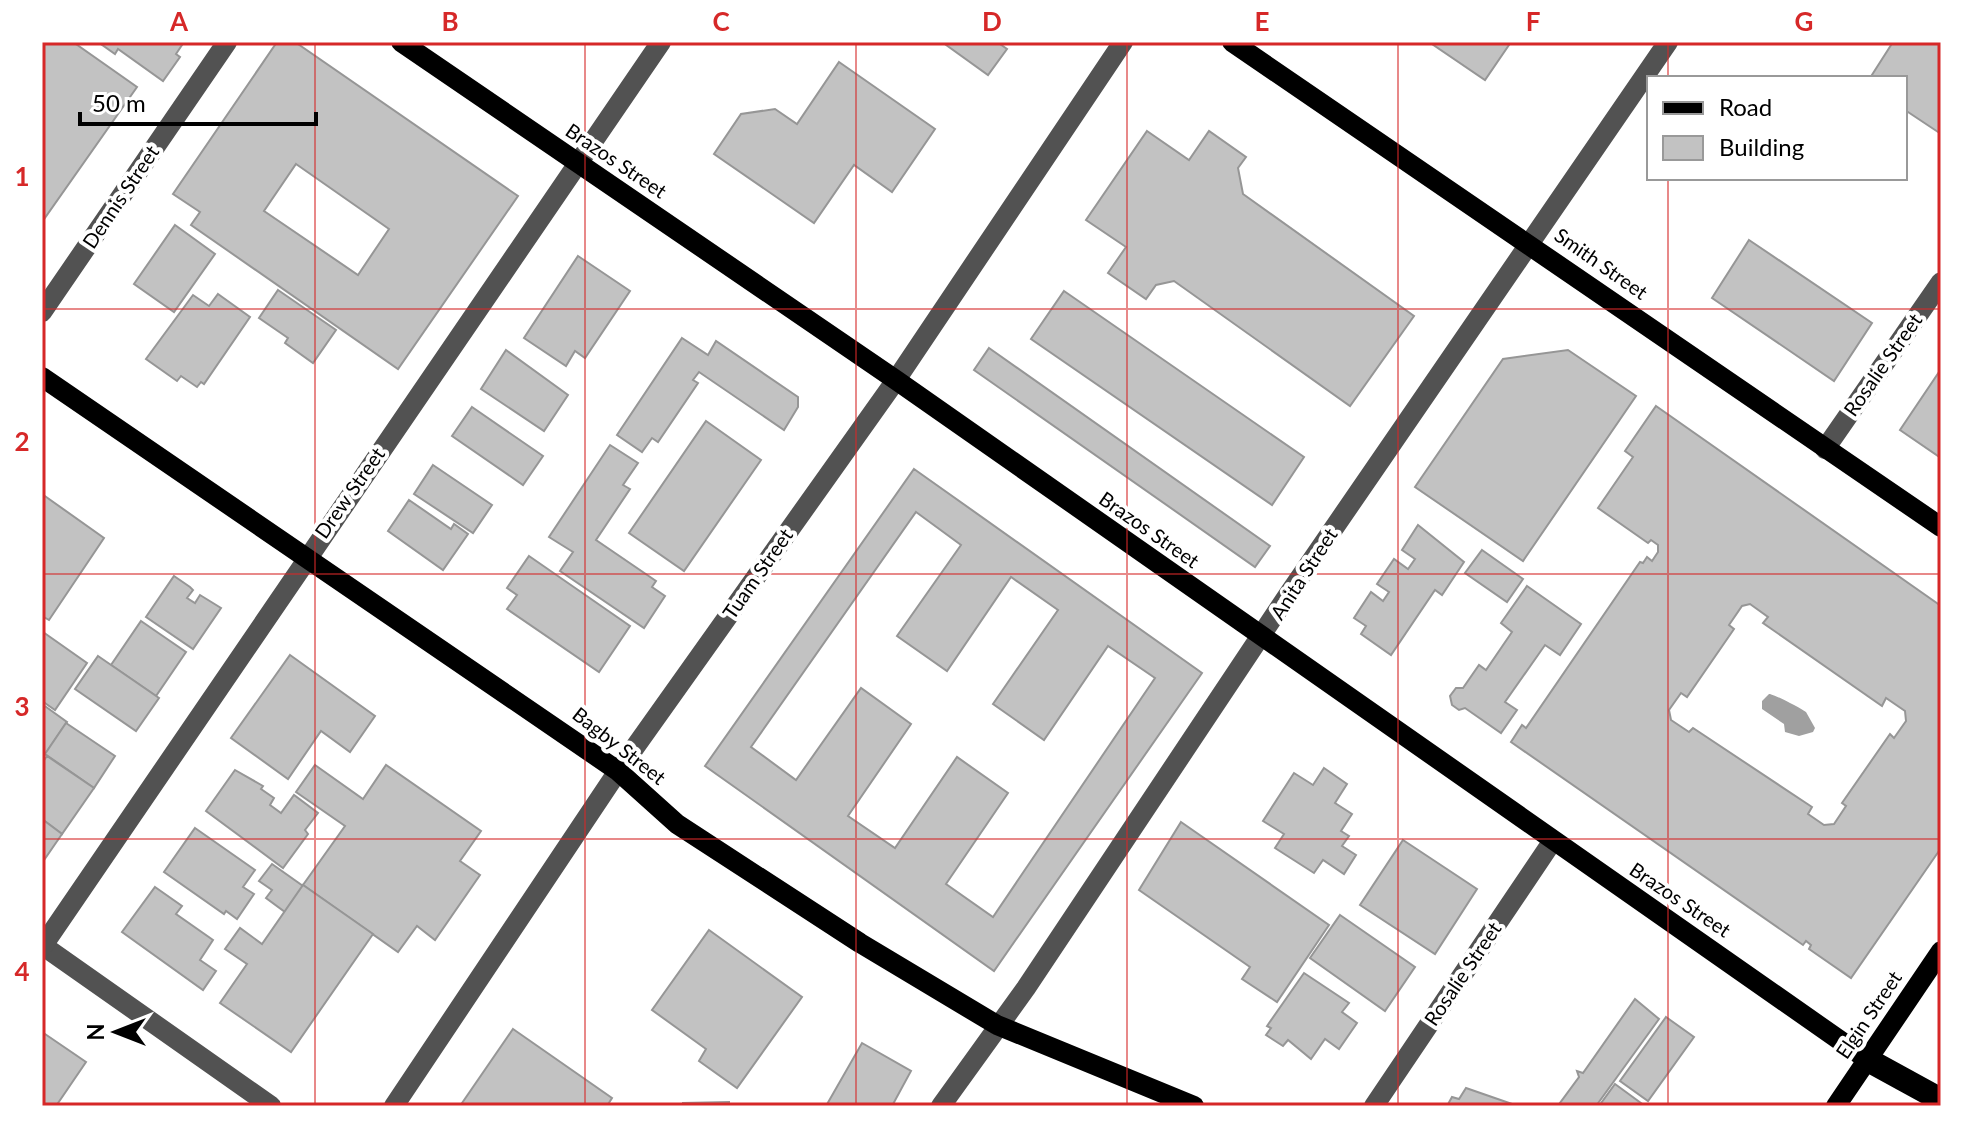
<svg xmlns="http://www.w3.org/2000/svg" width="1983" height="1148" viewBox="0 0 1983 1148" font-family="Lato,sans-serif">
  <rect width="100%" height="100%" fill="#fff"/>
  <path fill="#a0a0a0" d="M1769 694C1774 694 1800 708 1806 712L1815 728 1813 732 1799 736 1785 732 1784 724 1762 709V701Z"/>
  <g fill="#c2c2c2" stroke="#969696" stroke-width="2" fill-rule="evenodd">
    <path d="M42 42H73L137 87 42 222Z"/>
    <path d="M98 42H184L176 54 180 57 163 81 118 49 115 54Z"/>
    <path d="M277 42H295L518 196 398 369 191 225 200 212 173 194ZM296 164 389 229 358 275 264 211Z"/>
    <path d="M942 42H997L1007 49 988 75Z"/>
    <path d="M1429 42H1511L1485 80Z"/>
    <path d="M1893 42H1941V134L1905 110V78H1870Z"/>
    <path d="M839 62 935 129 892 192 854 165 814 223 714 154 741 114 775 109 797 124Z"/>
    <path d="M1147 131 1189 160 1209 131 1246 157 1238 168 1243 194 1414 316 1350 406 1174 281 1156 285 1146 299 1108 273 1126 247 1086 220Z"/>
    <path d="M175 225 215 254 174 312 134 284Z"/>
    <path d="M1749 240 1872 323 1834 381 1712 298Z"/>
    <path d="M578 256 630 291 585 358 575 351 566 366 524 338Z"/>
    <path d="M278 290 336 330 313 363 285 343 288 338 259 318Z"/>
    <path d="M1064 291 1304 457 1272 505 1031 339Z"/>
    <path d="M218 294 250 317 204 384 201 382 197 387 181 376 177 381 146 359 193 295 209 306Z"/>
    <path d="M682 338 708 355 716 341 798 397V407L784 430 699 372 693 380 698 383 658 442 652 438 642 452 617 435Z"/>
    <path d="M989 348 1270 546 1255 567 974 370Z"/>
    <path d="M506 350 568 395 544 431 481 389Z"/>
    <path d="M1568 350 1636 396 1523 561 1415 487 1503 359Z"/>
    <path d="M1941 369V458L1900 430Z"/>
    <path d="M1656 406 1941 606V848L1851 978 1809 949 1811 945 1806 941 1803 945 1511 742 1522 725 1526 728 1640 562 1643 563 1647 557 1652 561 1658 552V545L1651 540 1648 543 1598 508 1633 457 1625 451ZM1750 604 1768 617 1763 623 1882 706 1886 698 1905 711 1906 721 1894 738 1890 734 1842 803 1846 806 1834 824 1824 825 1808 814 1812 807 1693 728 1689 732 1671 720 1669 710 1681 693 1687 697 1734 629 1729 625 1742 606Z"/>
    <path d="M472 407 543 456 523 485 452 436Z"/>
    <path d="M706 421 761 460 684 571 629 533Z"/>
    <path d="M610 445 638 463 623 485 630 489 596 540 656 581 652 587 665 596 644 628 560 571 573 552 549 537Z"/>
    <path d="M433 465 492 505 473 533 414 494Z"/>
    <path d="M914 469 1202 673 994 971 705 766ZM916 512 961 545 897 636 947 671 1011 577 1058 610 993 704 1044 740 1108 646 1155 678 993 917 946 884 1008 793 957 757 895 848 848 816 911 724 861 688 796 780 751 747Z"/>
    <path d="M42 494 104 538 49 620 42 616Z"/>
    <path d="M409 500 451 529 454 524 468 534 443 570 388 531Z"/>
    <path d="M1418 525 1464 562 1442 595 1435 590 1391 655 1361 634 1366 626 1354 618 1371 592 1383 601 1389 592 1377 584 1394 559 1408 569 1415 559 1402 550Z"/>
    <path d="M1482 550 1523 579 1507 602 1465 573Z"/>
    <path d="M529 556 630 626 599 672 507 609 517 595 507 588Z"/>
    <path d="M174 576 190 587 193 590 187 598 195 603 200 595 221 608 193 649 146 617Z"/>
    <path d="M1527 586 1581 624 1560 655 1545 645 1505 702 1517 710 1501 733 1465 708 1459 710 1452 705 1450 696 1456 688H1463L1479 665 1486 670 1512 632 1501 623Z"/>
    <path d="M141 621 186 652 156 696 111 665Z"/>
    <path d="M43 632 87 663 55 710 42 701Z"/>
    <path d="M290 655 375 716 350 752 321 731 288 779 231 738Z"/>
    <path d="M98 656 159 698 136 731 75 689Z"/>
    <path d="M42 704 67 722 42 759Z"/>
    <path d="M66 723 115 756 94 788 45 754Z"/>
    <path d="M47 756 94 788 62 834 42 819V763Z"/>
    <path d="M315 765 363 799 386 765 481 831 460 861 480 875 435 940 417 926 398 952 303 885 345 826 296 792Z"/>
    <path d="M1324 768 1347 784 1335 803 1352 814 1341 831 1349 836 1342 846 1356 855 1344 874 1323 860 1314 873 1275 848 1284 834 1263 821 1294 773 1313 785Z"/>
    <path d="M235 770 263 786 261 789 274 798 270 805 281 813 294 795 318 813 305 830 308 834 283 868 206 811Z"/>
    <path d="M42 819 62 834 42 863Z"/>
    <path d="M1181 822 1329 925 1277 1002 1242 979 1250 967 1139 890Z"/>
    <path d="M195 828 255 870 243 887 254 894 237 919 226 911 224 914 164 872Z"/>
    <path d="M1403 840 1477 889 1435 954 1360 905Z"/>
    <path d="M272 864 303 886 285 912 266 898 272 890 259 881Z"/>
    <path d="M303 885 373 934 291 1052 220 1003 247 964 225 949 240 928 262 944Z"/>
    <path d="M155 887 182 906 176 914 213 940 200 960 216 971 203 990 122 932Z"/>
    <path d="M1340 915 1415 967 1385 1011 1310 958Z"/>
    <path d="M709 930 802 997 737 1088 699 1061 706 1049 652 1010Z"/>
    <path d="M1304 973 1349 1003 1342 1012 1357 1023 1339 1049 1325 1039 1311 1059 1288 1040 1283 1046 1266 1035 1271 1028 1267 1026Z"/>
    <path d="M1635 999 1659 1019 1596 1106H1563L1560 1103 1579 1077 1577 1071 1583 1073Z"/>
    <path d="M1666 1017 1694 1037 1648 1101 1620 1081Z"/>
    <path d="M513 1029 612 1098 607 1106H460Z"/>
    <path d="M45 1034 86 1062 56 1106H42V1039Z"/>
    <path d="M862 1043 911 1071 892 1106H826Z"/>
    <path d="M1615 1084 1645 1106H1599Z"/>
    <path d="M1466 1088 1515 1105V1106H1447L1452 1097 1459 1099Z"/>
    <path d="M729 1102V1106H683V1103Z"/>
  </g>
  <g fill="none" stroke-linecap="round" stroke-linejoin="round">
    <g stroke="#525252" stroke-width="20">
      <path d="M42 312 227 42"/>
      <path d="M1825 449 1941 282"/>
      <path d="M42 945 271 1106"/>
      <path d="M42 947 661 42"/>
      <path d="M394 1106 618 771 896 380 1123 42"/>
      <path d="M941 1106 1026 988 1290 592 1668 42"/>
      <path d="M1374 1106 1552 842"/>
    </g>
    <g stroke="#000" stroke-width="20">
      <path d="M401 42 896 380 1868 1060"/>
      <path d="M1232 42 1941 527"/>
      <path d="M42 377 618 771 677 824 860 943 997 1025 1194 1106"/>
      <path d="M1836 1106 1941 951"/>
    </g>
    <path stroke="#000" stroke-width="24" d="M1868 1060 1941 1100"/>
  </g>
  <path fill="none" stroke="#d62828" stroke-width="2" stroke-opacity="0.55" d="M315 42V1106M585 42V1106M856 42V1106M1127 42V1106M1398 42V1106M1668 42V78M1668 178V1106M42 309H1941M42 574H1941M42 839H1941"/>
  <g text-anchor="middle" stroke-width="8" stroke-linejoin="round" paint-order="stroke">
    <g font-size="20" fill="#000" stroke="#fff">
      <text transform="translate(616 161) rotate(34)" y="7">Brazos Street</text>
      <text transform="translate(121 197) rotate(-56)" y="7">Dennis Street</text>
      <text transform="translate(1601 264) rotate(35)" y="7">Smith Street</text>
      <text transform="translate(1883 365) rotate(-55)" y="7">Rosalie Street</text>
      <text transform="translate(350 493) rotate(-55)" y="7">Drew Street</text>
      <text transform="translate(1149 530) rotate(35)" y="7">Brazos Street</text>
      <text transform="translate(758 574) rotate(-55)" y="7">Tuam Street</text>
      <text transform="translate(1304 574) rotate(-57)" y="7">Anita Street</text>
      <text transform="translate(619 746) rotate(38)" y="7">Bagby Street</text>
      <text transform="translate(1680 900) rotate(34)" y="7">Brazos Street</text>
      <text transform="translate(1463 974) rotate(-56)" y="7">Rosalie Street</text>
      <text transform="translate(1869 1015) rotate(-56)" y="7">Elgin Street</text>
    </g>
  </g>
  <rect width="1983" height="1148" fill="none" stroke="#ffffff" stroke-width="88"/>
  <rect x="1647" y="76" width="260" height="104" fill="#ffffff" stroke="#999999" stroke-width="2"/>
  <rect x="1663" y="102" width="40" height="12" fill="#000000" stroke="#999999" stroke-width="2"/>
  <text x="1719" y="116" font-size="24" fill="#000000">Road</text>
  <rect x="1663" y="136" width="40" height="24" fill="#c2c2c2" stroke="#999999" stroke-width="2"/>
  <text x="1719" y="156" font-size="24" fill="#000000">Building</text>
  <g transform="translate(116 1032) rotate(270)" stroke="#ffffff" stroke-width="6" paint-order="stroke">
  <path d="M0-6L14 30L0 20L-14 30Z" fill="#000000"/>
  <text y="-12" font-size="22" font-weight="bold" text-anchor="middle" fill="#000000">N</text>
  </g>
  <path d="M80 112v12h236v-12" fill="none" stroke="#000000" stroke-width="4"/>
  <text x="92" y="112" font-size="24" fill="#000000" stroke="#ffffff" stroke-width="6" paint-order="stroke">50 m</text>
  <rect x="44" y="44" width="1895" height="1060" fill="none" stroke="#d62828" stroke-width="3"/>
  <g font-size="26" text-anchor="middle" font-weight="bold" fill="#d62828">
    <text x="179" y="31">A</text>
    <text x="450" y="31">B</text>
    <text x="721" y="31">C</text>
    <text x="992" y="31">D</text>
    <text x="1262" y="31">E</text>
    <text x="1533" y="31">F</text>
    <text x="1804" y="31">G</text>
    <text x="22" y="186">1</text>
    <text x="22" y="451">2</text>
    <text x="22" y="716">3</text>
    <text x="22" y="981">4</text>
  </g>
</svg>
